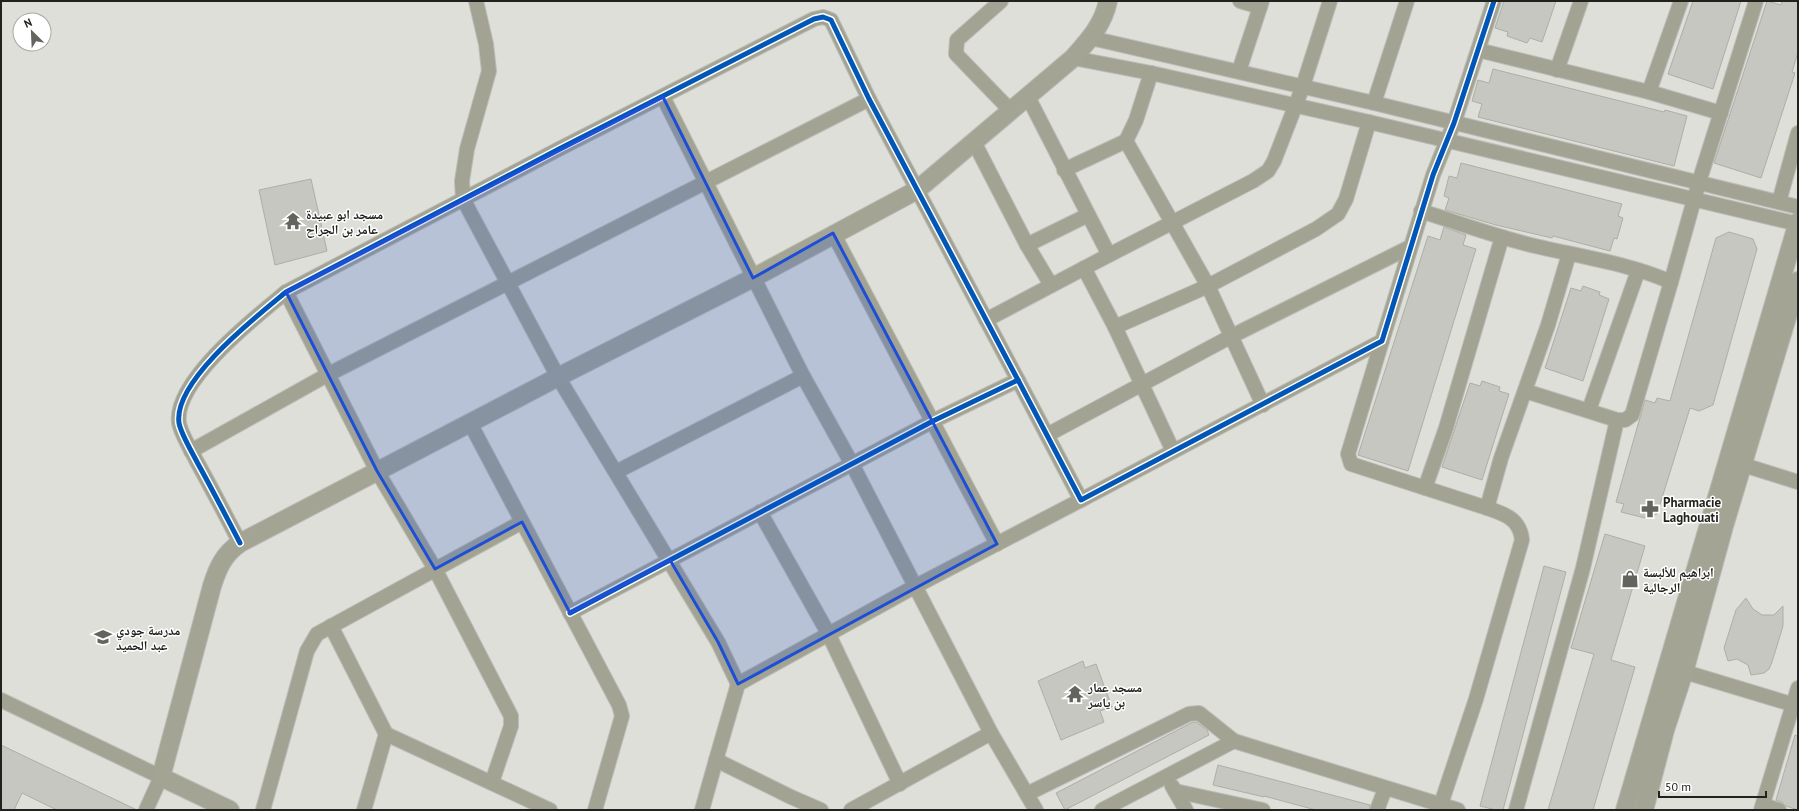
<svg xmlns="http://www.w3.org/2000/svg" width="1799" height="811" viewBox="0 0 1799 811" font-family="'PT Sans','Noto Naskh Arabic',sans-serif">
  <rect width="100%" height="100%" fill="#dedfd8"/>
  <g fill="#c6c7c1" stroke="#adaea8">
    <path d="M1504 1H1556L1542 42 1530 38 1527 43 1507 36 1508 32 1495 28Z"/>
    <path d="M1693 1H1741L1713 89 1668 74Z"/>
    <path d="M1767 1 1781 5 1782 1H1798V52L1792 72 1795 73 1761 178 1714 163Z"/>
    <path d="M1493 69 1664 112 1665 110 1687 116 1674 166 1478 117 1482 104 1472 101 1478 80 1489 83Z"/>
    <path d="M1461 163 1622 204 1618 216 1623 218 1617 239 1614 238 1610 251 1553 236 1552 238 1496 225 1445 210 1449 198 1444 196 1449 176 1457 178Z"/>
    <path d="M311 179 327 251 275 265 259 190Z"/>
    <path d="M1444 227 1466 235 1463 245 1476 249 1408 471 1358 455 1428 236 1440 240Z"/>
    <path d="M1729 232 1753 239 1757 249 1713 405 1699 411 1690 408 1657 514 1645 518 1621 512 1624 504 1616 502 1645 400 1655 403 1657 398 1670 401 1716 238Z"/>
    <path d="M1583 286 1600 292 1599 295 1609 299 1583 381 1545 368 1571 288 1581 291Z"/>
    <path d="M1482 381 1500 387 1499 391 1509 394 1482 480 1442 467 1470 383 1480 386Z"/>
    <path d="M1605 534 1645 546 1611 660 1635 667 1593 810H1548L1594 654 1571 648Z"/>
    <path d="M1544 566 1566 572 1503 810H1496L1480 806Z"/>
    <path d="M1746 598 1753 609 1762 615H1774L1783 606V626L1772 662 1769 669 1764 673 1751 675 1748 665 1737 659 1728 661 1724 648 1736 610Z"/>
    <path d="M1083 661 1085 668 1096 664 1112 707 1100 711 1104 722 1061 740 1038 681Z"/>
    <path d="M1193 722H1196L1207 730 1209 735 1065 810 1056 793Z"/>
    <path d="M1795 735 1798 736V810L1786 806 1782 802 1776 800Z"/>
    <path d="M1 745 137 810H57L22 793 14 810H1Z"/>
    <path d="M1218 765 1370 805 1369 810H1316L1264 796V797L1213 785Z"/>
  </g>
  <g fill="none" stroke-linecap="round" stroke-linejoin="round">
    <g stroke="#bbbcb7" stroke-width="16">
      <g id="minor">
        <path d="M476 1 486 44 489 71 467 149 462 181 463 199 558 377 718 642 738 684"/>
        <path d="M1001 1 957 40 956 54 1011 111"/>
        <path d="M1240 1 1260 7"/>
        <path d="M1091 38 1374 103 1798 207"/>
        <path d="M1478 50 1649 92 1721 113"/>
        <path d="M1073 58 1151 73 1369 122 1798 224"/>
        <path d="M1557 70 1581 1"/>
        <path d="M1239 71 1262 1"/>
        <path d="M1151 73 1136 120 1126 141 1208 286 1263 405"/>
        <path d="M1649 92 1681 1"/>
        <path d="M663 97 803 376 852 464 991 733 1036 810"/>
        <path d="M1028 97 1109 255"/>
        <path d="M1374 103 1407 1"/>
        <path d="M974 142 1027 245 1051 285"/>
        <path d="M1064 170 1126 141"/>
        <path d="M1779 202 1798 133"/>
        <path d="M1421 211C1459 223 1497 237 1535 246 1578 256 1631 264 1671 282L1699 182 1756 1"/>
        <path d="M833 233 997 544"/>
        <path d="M1027 245 1088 215"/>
        <path d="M1084 268 1115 327 1173 451"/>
        <path d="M286 292 377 471 435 569 511 716V726L492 782"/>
        <path d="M986 320 1109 255 1253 181 1268 171 1274 161 1303 86 1330 1"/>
        <path d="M1115 327 1208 286 1316 229 1338 214 1346 199 1369 122"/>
        <path d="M1382 341 1348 454 1351 464 1487 508 1501 458 1548 325 1569 254"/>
        <path d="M1018 380 1081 500 1382 341 1433 175 1454 123 1494 1"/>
        <path d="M1525 391 1617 420H1625L1632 415 1671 282"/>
        <path d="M1589 410 1638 271"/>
        <path d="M470 423 619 705 622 716 595 810"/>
        <path d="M1047 435 1230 337 1410 247"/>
        <path d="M191 451 327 375 869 99"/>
        <path d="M1734 462 1798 482"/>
        <path d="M616 472 803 376"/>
        <path d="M1425 488 1446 428 1502 237"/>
        <path d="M760 512 828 633 900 784"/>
        <path d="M240 543C226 516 212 489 197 462 192 452 181 434 179 423 173 381 257 316 286 292L559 149 814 19 823 17 831 20 869 99 1018 380 933 421 570 613"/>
        <path d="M331 626 386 734 364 810"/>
        <path d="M1675 669 1798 706"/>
        <path d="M1 700 161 777 146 810"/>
        <path d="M386 734 550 810"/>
        <path d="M716 760 738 684 914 587 1081 500"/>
        <path d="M1172 786 1186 810"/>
        <path d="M1175 791 1263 810"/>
        <path d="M1027 794 1189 714 1199 713 1234 741"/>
        <path d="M1763 805 1779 810"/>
        <path d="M263 810 307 651 317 634 522 522"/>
        <path d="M702 810 716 760 791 797 821 810"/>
        <path d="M851 810 991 733"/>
        <path d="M1102 810 1234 741 1458 810"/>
        <path d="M1377 810 1385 789"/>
        <path d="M1439 810 1476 699 1522 540C1520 519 1505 514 1487 508"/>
        <path d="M1516 810 1583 568 1617 420"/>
        <path d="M1761 810 1798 688"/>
      </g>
    </g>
    <g stroke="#bbbcb7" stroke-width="20">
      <g id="major">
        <path d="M230 810 161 777 212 586C218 567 224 554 240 543L558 377 753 278 917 190 1073 58C1089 40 1103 25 1108 1"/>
        <path d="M1625 810 1798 222"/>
        <path d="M1644 810 1665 730 1684 672 1724 526 1798 281"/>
      </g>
    </g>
    <use href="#minor" stroke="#a2a393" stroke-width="14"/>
    <use href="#major" stroke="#a3a494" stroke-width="18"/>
    <g stroke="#fff" stroke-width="8">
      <g id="cycleway">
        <path d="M1018 380 1081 500 1382 341 1433 175 1454 123 1494 1"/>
        <path d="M240 543C226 516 212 489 197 462 192 452 181 434 179 423 173 381 257 316 286 292L559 149 814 19 823 17 831 20 869 99 1018 380 933 421 570 613"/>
      </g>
    </g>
    <use href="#cycleway" stroke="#0057b8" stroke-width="5"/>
  </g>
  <path fill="#1d4ed8" fill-opacity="0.2" stroke="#1d4ed8" stroke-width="3" stroke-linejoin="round" d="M663 97 753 278 833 233 997 544 738 684 718 642 670 560 570 613 522 522 435 569 377 471 286 292Z"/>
  <defs>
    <g id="temple-bare" transform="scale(1.38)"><path d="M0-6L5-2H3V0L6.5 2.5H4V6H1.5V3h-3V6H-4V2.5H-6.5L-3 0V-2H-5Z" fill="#63645e" stroke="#fff" stroke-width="2.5" paint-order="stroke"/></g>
    <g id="pharmacy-bare" transform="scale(1.38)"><path d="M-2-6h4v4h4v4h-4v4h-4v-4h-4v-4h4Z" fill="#63645e" stroke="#fff" stroke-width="2.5" paint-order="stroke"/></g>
    <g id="shop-bare" transform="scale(1.38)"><path d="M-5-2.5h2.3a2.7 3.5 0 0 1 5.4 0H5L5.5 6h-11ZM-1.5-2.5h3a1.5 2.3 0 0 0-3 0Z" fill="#63645e" stroke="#fff" stroke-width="2.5" paint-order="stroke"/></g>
    <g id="school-bare" transform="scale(1.38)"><path d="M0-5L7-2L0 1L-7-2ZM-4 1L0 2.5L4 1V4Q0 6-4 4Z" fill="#63645e" stroke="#fff" stroke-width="2.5" paint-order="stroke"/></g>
  </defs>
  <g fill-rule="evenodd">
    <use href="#temple-bare" x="293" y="221"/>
    <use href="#pharmacy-bare" x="1650" y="509"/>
    <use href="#shop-bare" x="1630" y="579"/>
    <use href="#school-bare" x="103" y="637"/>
    <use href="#temple-bare" x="1075" y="694"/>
  </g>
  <g text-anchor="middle" stroke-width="3" stroke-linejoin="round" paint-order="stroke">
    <g font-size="13" font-weight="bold" fill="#21221d" stroke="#fff" text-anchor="start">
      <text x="306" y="219">مسجد ابو عبيدة<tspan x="306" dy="15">عامر بن الجراح</tspan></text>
      <text x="1663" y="507">Pharmacie<tspan x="1663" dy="15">Laghouati</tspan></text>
      <text x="1643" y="577">ابراهيم للألبسة<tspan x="1643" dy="15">الرجالية</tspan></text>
      <text x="116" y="635">مدرسة جودي<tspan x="116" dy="15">عبد الحميد</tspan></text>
      <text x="1088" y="692">مسجد عمار<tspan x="1088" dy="15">بن ياسر</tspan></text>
    </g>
  </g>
  <rect width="1799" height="811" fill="none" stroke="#21221d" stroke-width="4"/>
  <g transform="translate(32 32) rotate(336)"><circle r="19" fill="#ffffff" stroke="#a6a7a5"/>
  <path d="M0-3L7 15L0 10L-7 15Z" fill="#63645e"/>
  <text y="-6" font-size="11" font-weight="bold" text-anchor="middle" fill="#21221d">N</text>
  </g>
  <path d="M1659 791v6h107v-6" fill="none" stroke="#21221d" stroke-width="2"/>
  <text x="1665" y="791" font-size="12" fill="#21221d" stroke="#ffffff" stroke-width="3" paint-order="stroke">50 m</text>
</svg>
